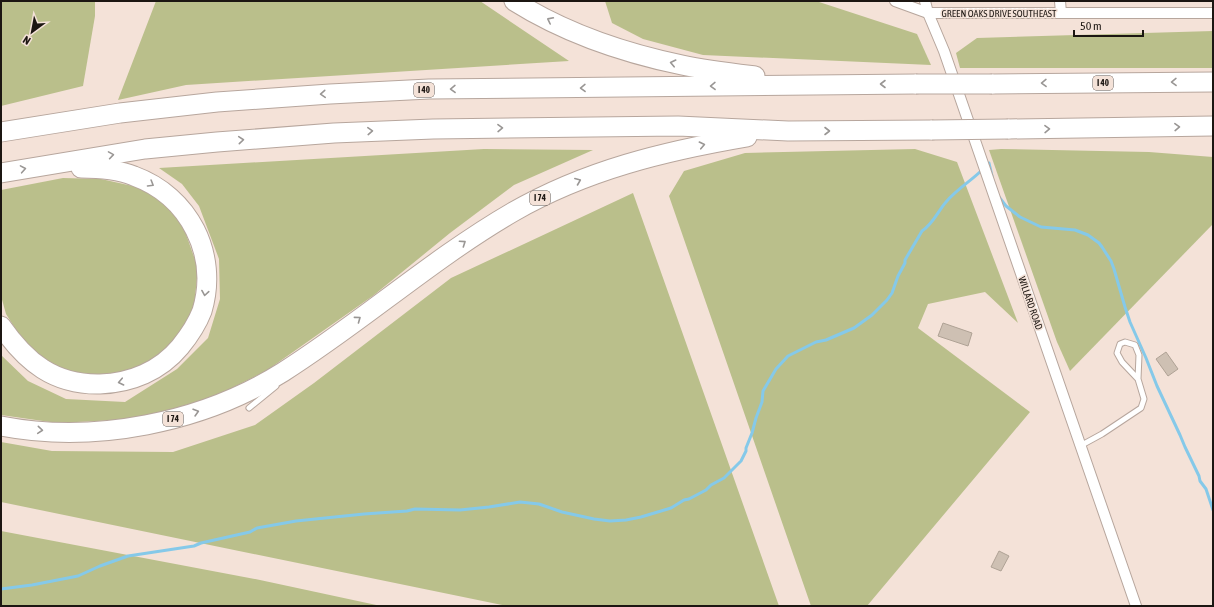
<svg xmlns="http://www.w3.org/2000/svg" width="1214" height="607" viewBox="0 0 1214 607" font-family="'Asap Condensed',sans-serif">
  <rect width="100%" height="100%" fill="#f4e2d8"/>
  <g fill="#babf8b">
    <path d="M1 1H95V16L83 86 1 106Z"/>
    <path d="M156 1H480L569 61 186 85 118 100Z"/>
    <path d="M605 1H816L917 34 931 65 703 55 643 39 612 23Z"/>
    <path d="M1213 31V68H960L956 53 977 38Z"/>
    <path d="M484 149 593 150 514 185 450 233 374 295 266 371 214 397 137 419 57 423 1 415V355L28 381 66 399 125 402 177 369 208 338 220 299 219 259 199 206 182 184 159 168Z"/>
    <path d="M915 149 957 162 1018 323 985 292 928 304 918 328 1030 412 867 606H811L669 196 684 171 745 153Z"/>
    <path d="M1001 149 1149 152 1213 157V224L1070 371 1057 342 989 150Z"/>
    <path d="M63 178 101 179 137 187 159 199 182 223 198 268 194 307 173 345 147 367 116 377 78 374 48 363 25 344 6 314 1 296V190Z"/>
    <path d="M633 193 779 606H507L1 502V442L52 451 173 452 255 425 314 383 451 278Z"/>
    <path d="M1 531 260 580 381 606H1Z"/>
  </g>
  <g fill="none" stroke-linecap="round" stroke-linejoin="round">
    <g stroke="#85c9e9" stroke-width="3">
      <path d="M989 163 992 176"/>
      <path d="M999 197 1006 206 1020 217 1041 227 1075 230 1088 235 1099 243 1102 247 1111 261 1114 269 1125 307 1130 322 1146 358 1157 386 1180 435 1185 447 1199 476 1200 481 1206 489 1213 510"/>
      <path d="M1 589 32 585 78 576 100 566 128 556 194 546 201 543 250 532 257 528 296 521 364 514 407 511 415 509 460 510 489 507 520 502 539 504 562 512 594 519 610 521 626 520 641 517 671 508 684 500 689 499 706 490 711 485 724 478 741 461 746 451V448L752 433 756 418 762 402 763 391 776 369 788 356 816 342 826 340 854 328 872 315 887 300 892 293 898 276 905 263V260L922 231C933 224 938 211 946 202 957 189 971 181 982 170"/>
    </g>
  </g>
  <g fill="#cec0b3" stroke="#afa295">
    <path d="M943 323 972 333 968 346 938 336Z"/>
    <path d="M1166 352 1178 369 1168 376 1156 359Z"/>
    <path d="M999 551 1009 556 1001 571 991 567Z"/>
  </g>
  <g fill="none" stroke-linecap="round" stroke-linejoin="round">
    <g stroke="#b7a69d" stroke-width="7">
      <g id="lane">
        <path d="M249 408 276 386"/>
        <path d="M1080 446 1102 434 1141 408 1144 399 1138 379 1122 362 1117 353 1120 344 1125 342 1135 345 1139 355 1138 379"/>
      </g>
    </g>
    <g stroke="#b7a69d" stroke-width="12">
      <g id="street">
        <path d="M895 1 928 13H1213"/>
        <path d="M925 1 928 13 944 51 1136 606"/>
        <path d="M1060 1 1061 13"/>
      </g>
    </g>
    <g stroke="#b7a69d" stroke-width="21">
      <g id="highway">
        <path d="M514 1C565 33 624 53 682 65 706 70 731 73 755 76"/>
        <path d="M992 84 1213 82"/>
        <path d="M1008 129 1213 126"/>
        <path d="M1 132 120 113 217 102 330 94 429 89 916 84"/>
        <path d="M1 173 145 149 217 142 334 133 433 129 678 126 788 131 932 130"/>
        <path d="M1 326C26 362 54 385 100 384 131 383 160 371 180 347 189 336 197 324 202 311 219 254 189 196 134 176 117 169 99 168 81 168"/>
        <path d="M1 426C94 444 202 423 283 372 362 322 432 259 513 212 586 170 665 151 747 137"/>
      </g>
    </g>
    <use href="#lane" stroke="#fff" stroke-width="5"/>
    <use href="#street" stroke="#fff" stroke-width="10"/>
    <use href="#highway" stroke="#fff" stroke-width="19"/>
    <g stroke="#b7a69d" stroke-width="21" stroke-linecap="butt">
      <g id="highway-bridge">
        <path d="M916 84H992"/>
        <path d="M932 130 1008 129"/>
      </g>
    </g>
    <use href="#highway-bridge" stroke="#fff" stroke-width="19"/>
  </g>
  <defs><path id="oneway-chevron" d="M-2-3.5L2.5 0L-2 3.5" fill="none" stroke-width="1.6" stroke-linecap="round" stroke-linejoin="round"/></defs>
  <g stroke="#999694">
    <use href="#oneway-chevron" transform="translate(550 20) rotate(-153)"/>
    <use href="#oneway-chevron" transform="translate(673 63) rotate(-167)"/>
    <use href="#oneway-chevron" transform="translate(1174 82) rotate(179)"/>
    <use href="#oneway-chevron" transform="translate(1044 83) rotate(179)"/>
    <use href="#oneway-chevron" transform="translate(883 84) rotate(180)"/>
    <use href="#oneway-chevron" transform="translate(713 86) rotate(179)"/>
    <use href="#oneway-chevron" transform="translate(583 88) rotate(179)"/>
    <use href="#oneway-chevron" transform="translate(453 89) rotate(179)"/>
    <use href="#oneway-chevron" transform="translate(323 94) rotate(176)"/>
    <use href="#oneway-chevron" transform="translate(1177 127) rotate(-2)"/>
    <use href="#oneway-chevron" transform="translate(500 128) rotate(-1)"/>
    <use href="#oneway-chevron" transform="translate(1047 129) rotate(-1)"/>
    <use href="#oneway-chevron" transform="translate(370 131) rotate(-3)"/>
    <use href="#oneway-chevron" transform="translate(827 131)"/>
    <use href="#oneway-chevron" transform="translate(241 140) rotate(-5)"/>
    <use href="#oneway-chevron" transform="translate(702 145) rotate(-12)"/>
    <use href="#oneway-chevron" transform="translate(111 155) rotate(-9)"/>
    <use href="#oneway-chevron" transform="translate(23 169) rotate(-10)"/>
    <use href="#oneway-chevron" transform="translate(578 181) rotate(-22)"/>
    <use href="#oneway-chevron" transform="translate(151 184) rotate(31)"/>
    <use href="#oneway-chevron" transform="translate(463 243) rotate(-34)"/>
    <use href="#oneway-chevron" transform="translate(205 293) rotate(99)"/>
    <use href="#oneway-chevron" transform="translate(358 319) rotate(-36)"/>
    <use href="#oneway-chevron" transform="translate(121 382) rotate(168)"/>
    <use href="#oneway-chevron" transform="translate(196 412) rotate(-16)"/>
    <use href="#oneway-chevron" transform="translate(40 430) rotate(5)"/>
  </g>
  <g text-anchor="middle" stroke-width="3" stroke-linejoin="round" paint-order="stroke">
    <g fill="#f4e2d8" stroke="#5d534d" stroke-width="1">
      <rect x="1093" y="76" width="20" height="14" rx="3"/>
      <rect x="414" y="83" width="20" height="14" rx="3"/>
      <rect x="530" y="191" width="20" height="14" rx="3"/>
      <rect x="163" y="412" width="20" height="14" rx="3"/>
    </g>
    <g font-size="9" font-weight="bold" fill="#1c1612">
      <text x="1103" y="86">I 40</text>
      <text x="424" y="93">I 40</text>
      <text x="540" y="201">I 74</text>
      <text x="173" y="422">I 74</text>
    </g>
    <g font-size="10" fill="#1c1612" stroke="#f4e2d8">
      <text x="999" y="17">GREEN OAKS DRIVE SOUTHEAST</text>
      <text transform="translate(1031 303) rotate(71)" y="4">WILLARD ROAD</text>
    </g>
  </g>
  <rect width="1214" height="607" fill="none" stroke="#1c1612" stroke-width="4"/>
  <g transform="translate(32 32) rotate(212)" stroke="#f4e2d8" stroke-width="3" paint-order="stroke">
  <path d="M0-3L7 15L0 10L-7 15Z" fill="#1c1612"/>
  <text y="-6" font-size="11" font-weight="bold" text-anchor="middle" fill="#1c1612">N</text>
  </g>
  <path d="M1074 30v6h69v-6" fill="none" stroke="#1c1612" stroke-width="2"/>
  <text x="1080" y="30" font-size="12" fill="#1c1612" stroke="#f4e2d8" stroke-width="3" paint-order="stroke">50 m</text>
</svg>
